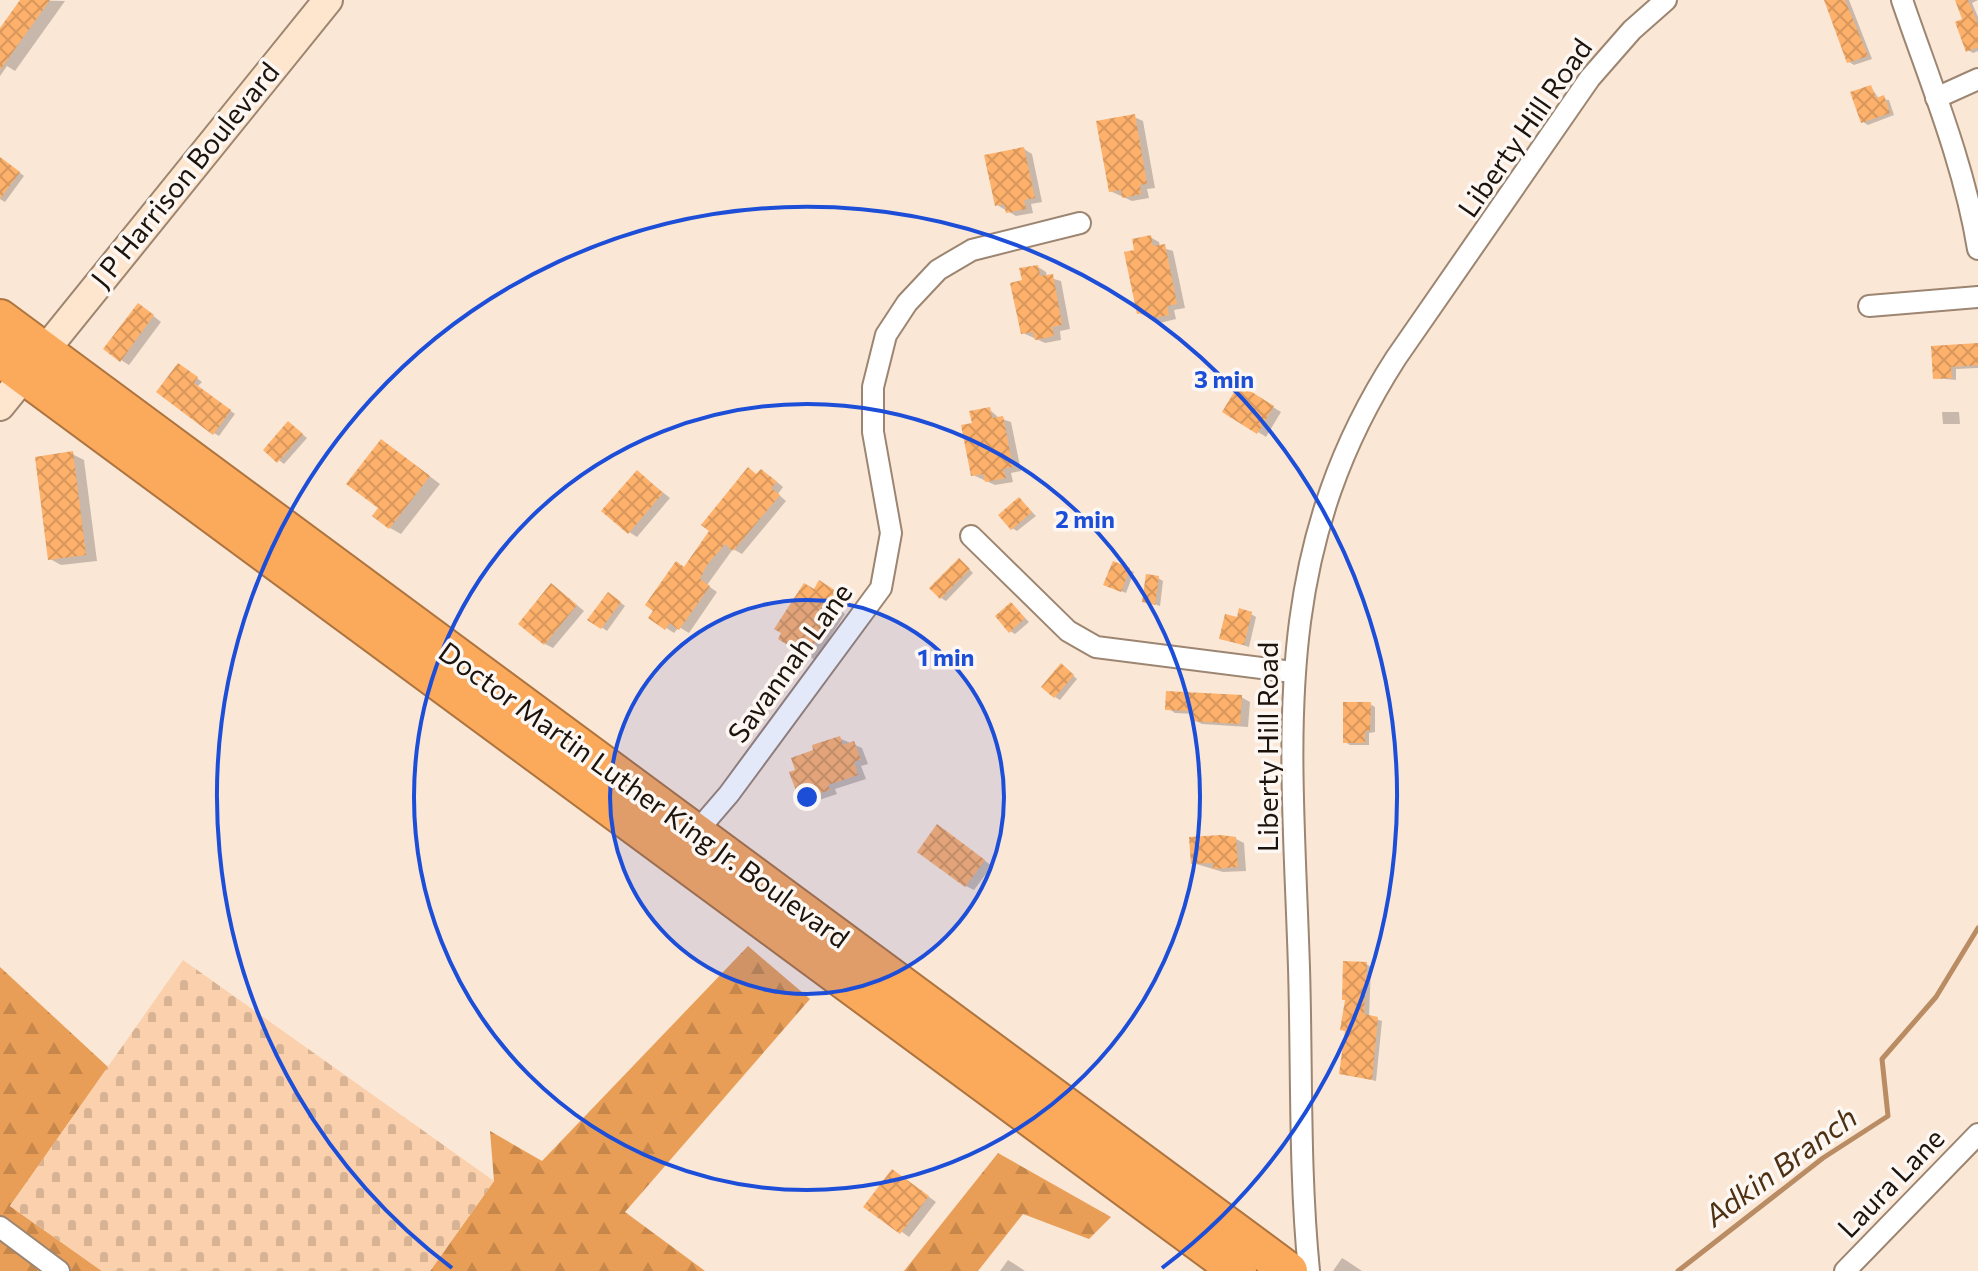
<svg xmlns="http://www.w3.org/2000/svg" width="1978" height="1271" viewBox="0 0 1978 1271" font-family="Commissioner,sans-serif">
  <defs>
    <pattern id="forest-firs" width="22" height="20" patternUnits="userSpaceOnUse" patternTransform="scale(2)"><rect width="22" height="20" fill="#e99e57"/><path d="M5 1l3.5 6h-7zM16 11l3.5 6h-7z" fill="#c7874b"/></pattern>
    <pattern id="cemetery-stones" width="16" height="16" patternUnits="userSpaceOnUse" patternTransform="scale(2)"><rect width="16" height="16" fill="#fbd0ac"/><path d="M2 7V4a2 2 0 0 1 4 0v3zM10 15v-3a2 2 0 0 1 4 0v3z" fill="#d7b293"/></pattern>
    <pattern id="building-cross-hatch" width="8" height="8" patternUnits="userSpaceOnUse" patternTransform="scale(2)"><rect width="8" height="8" fill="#fdb16b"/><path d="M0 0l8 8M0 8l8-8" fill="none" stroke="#d8975c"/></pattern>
  </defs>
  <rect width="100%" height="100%" fill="#fbe7d6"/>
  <g fill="url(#forest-firs)">
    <path d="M748 946 810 999 625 1212 705 1271H430L494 1181 490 1131 542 1161Z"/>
    <path d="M0 967 108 1067 10 1206 102 1271H0Z"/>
    <path d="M998 1153 1111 1217 1089 1239 1023 1214 978 1271H904Z"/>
  </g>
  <path fill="url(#cemetery-stones)" d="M183 960 494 1181 430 1271H102L10 1206Z"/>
  <g fill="#0003">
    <path d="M23 0 65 1 15 71 7 66 0 76V32Z"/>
    <path d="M1826 0H1849L1872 59 1854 65 1849 62Z"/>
    <path d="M1957 0H1978L1972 3 1978 17V51L1973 53 1968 50 1965 20Z"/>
    <path d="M1871 87 1879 99 1889 100 1894 115 1868 125 1863 122Z"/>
    <path d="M1134 117 1143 121 1155 188 1147 189 1149 198 1132 201 1110 191Z"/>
    <path d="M1024 149 1032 154 1042 202 1031 204 1033 213 1016 216 997 205Z"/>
    <path d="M10 165 24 176 5 202 0 199V169Z"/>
    <path d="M1150 237 1159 242 1160 247 1173 251 1185 308 1174 310 1176 319 1160 323 1139 313 1137 252Z"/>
    <path d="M1038 267 1046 272 1047 277 1061 281 1070 329 1060 331 1061 340 1045 343 1023 333 1024 282Z"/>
    <path d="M146 310 161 322 129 365 121 360Z"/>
    <path d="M1978 344V368L1956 369V380L1935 378Z"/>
    <path d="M184 368 202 382 197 387 235 414 219 436 214 433Z"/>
    <path d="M1240 387 1281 412 1266 437 1225 411Z"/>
    <path d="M990 410 999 418 1011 422 1021 471 1011 473 1013 482 995 485 973 475 974 425Z"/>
    <path d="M1942 412H1959L1960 424H1943Z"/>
    <path d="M294 427 307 438 284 464 266 450Z"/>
    <path d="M392 448 440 484 401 534 390 528 381 508Z"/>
    <path d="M72 454 84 460 97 561 61 565 50 559Z"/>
    <path d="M637 472 670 498 637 537 629 532Z"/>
    <path d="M758 475 770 476 783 487 778 494 786 501 742 554 733 549 707 585 717 592 689 633 679 627 674 633 651 618Z"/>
    <path d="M1020 500 1036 516 1017 531 1012 528Z"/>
    <path d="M1114 563 1134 572 1126 593 1111 587Z"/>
    <path d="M964 564 973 573 946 601 941 598Z"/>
    <path d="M1158 578 1163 581 1160 606 1144 601Z"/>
    <path d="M820 583 843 597 836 608 845 614 815 660 780 638Z"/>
    <path d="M560 591 584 611 553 648 545 644Z"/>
    <path d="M613 597 625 606 607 631 590 619Z"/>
    <path d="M1011 604 1029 622 1015 634 1010 631Z"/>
    <path d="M1251 614 1256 617 1249 647 1221 638Z"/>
    <path d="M1066 669 1077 679 1060 700 1055 697Z"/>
    <path d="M1241 697 1250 702 1248 727 1202 724 1194 720V714L1175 713 1167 708Z"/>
    <path d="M1370 704 1375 707V732L1369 733V745H1350L1345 742Z"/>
    <path d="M839 738 862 748 868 764 861 766 866 779 835 789 837 794 819 800 810 792 797 789Z"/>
    <path d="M946 832 992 866 974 890 966 886Z"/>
    <path d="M1236 839 1244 843 1246 871 1223 872 1193 863Z"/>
    <path d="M1366 964 1371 967 1369 1017 1382 1021 1376 1081 1341 1073 1347 1032V1001Z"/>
    <path d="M901 1176 936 1202 909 1237 866 1206Z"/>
    <path d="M1342 1258 1347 1261 1362 1271H1333Z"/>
    <path d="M1008 1260 1019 1267 1025 1271H1000Z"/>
  </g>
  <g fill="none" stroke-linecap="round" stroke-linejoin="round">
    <path stroke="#ba8c64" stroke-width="5" d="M1678 1271 1823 1158 1888 1116 1882 1059 1936 997 1978 928"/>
  </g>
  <g fill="url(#building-cross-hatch)">
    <path d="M20 0H50L0 70V28Z"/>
    <path d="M1824 0H1845L1868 56 1847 63Z"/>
    <path d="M1955 0H1968L1978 24V47L1966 52 1955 22 1962 19Z"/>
    <path d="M1871 85 1876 98 1884 95 1890 113 1861 123 1850 92Z"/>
    <path d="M1135 114 1147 184 1140 185 1141 194 1122 198 1121 190 1109 192 1096 121Z"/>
    <path d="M1024 147 1035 198 1024 200 1026 209 1006 213 1004 204 995 206 984 155Z"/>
    <path d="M0 157 20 172 0 199Z"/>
    <path d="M1151 235 1153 246 1165 244 1177 304 1167 306 1169 315 1149 319 1148 312 1137 314 1124 252 1134 250 1132 239Z"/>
    <path d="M1038 265 1040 276 1053 274 1062 325 1052 327 1054 336 1035 340 1033 332 1021 334 1010 283 1022 280 1019 268Z"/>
    <path d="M138 303 154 315 120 362 103 349Z"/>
    <path d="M1978 343V365L1951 367 1952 378 1933 379 1931 346Z"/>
    <path d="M178 363 198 377 194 383 231 410 213 435 156 392Z"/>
    <path d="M1239 384 1274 406 1257 434 1222 412Z"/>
    <path d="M990 407 992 418 1003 416 1013 467 1003 469 1006 478 985 482 983 474 971 476 961 425 972 423 969 411Z"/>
    <path d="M288 421 303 434 277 463 263 450Z"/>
    <path d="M381 439 430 476 389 529 372 516 378 508 346 484Z"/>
    <path d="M73 451 86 555 48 560 35 457Z"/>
    <path d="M748 467 756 474 761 469 777 482 771 488 780 495 733 551 725 544 707 565 700 579 710 586 679 630 670 623 665 630 648 618 653 611 645 605 676 561 684 567 709 531 701 525Z"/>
    <path d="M637 470 663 493 628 534 601 511Z"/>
    <path d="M1019 497 1032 512 1011 530 998 515Z"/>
    <path d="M959 558 970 569 940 599 929 588Z"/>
    <path d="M1113 561 1130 568 1121 592 1103 585Z"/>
    <path d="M1146 574 1159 576 1155 605 1142 602Z"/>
    <path d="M819 580 836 591 829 602 838 608 806 657 778 639 781 633 774 629 804 583 814 589Z"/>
    <path d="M551 583 577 605 544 645 518 624Z"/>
    <path d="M608 592 621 602 601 629 587 620Z"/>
    <path d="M1011 602 1025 618 1009 633 995 616Z"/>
    <path d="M1239 608 1252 612 1244 645 1219 639 1225 614 1237 617Z"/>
    <path d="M1061 663 1074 675 1054 698 1041 687Z"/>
    <path d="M1166 691 1242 695 1240 724 1192 721V711L1165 710Z"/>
    <path d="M1343 702H1371L1370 731H1365V743H1343Z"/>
    <path d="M840 736 843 745 854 741 861 759 854 762 858 775 828 785 830 790 809 797 806 787 796 791 789 772 795 770 791 758 813 750 812 745Z"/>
    <path d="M937 824 985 860 965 887 917 852Z"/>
    <path d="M1221 835 1236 837 1238 867 1213 869V863L1191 864 1189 837Z"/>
    <path d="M1343 961 1367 962 1364 1014 1378 1017 1372 1080 1339 1074 1345 1031 1340 1030 1345 1000H1342Z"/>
    <path d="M892 1169 929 1196 900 1234 863 1207Z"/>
  </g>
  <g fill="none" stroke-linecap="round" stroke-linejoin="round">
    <g stroke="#9c8571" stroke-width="24">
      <g id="street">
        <path d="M1902 0C1930 82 1964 163 1978 249"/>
        <path d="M1936 98 1978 79"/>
        <path d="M1869 306 1978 297"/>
        <path d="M971 536 1068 631 1096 647 1292 672"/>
        <path d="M692 837 729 794 881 588 891 533 873 432V387L886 335 907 303 938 270 972 250 1080 223"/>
        <path d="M0 1227 59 1271"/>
        <path d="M1309 1271C1299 1171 1302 1068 1299 968 1292 743 1267 558 1396 358L1590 78 1632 30 1666 0"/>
        <path d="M1845 1271 1978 1134"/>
      </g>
    </g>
    <g stroke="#9c8571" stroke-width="32">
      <path id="secondary" d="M0 406 328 0"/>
    </g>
    <g stroke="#ad743f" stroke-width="40">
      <g id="highway">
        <path d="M0 318 1289 1271"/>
        <path d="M0 358 1238 1271"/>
      </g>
    </g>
    <use href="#street" stroke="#fff" stroke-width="20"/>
    <use href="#secondary" stroke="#fee5ce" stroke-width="28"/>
    <use href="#highway" stroke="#fba95b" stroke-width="36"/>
  </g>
  <circle cx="807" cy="797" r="197" fill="#1d4ed8" fill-opacity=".12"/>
  <g fill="none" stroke="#1d4ed8" stroke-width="4">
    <circle cx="807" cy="797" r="197"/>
    <circle cx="807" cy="797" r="393"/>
    <path d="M452 1268A590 590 0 1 1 1162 1268"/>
  </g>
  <g text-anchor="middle" stroke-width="7" stroke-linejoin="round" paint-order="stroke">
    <g font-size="28" fill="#1c130c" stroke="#fdf7f3">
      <text transform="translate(1525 128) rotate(-55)" y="10">Liberty Hill Road</text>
      <text transform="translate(185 175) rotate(-51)" y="10">J P Harrison Boulevard</text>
      <text transform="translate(790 663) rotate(-54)" y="10">Savannah Lane</text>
      <text transform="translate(1268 747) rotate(-90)" y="10">Liberty Hill Road</text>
      <text transform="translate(644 795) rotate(36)" y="10">Doctor Martin Luther King Jr. Boulevard</text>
      <text transform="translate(1891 1183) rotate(-46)" y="10">Laura Lane</text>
    </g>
    <g font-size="30" font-style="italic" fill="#4e3012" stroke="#fdf7f3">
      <text transform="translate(1781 1167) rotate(-36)" y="10">Adkin Branch</text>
    </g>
  </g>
  <circle cx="807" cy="797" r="12" fill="#1d4ed8" stroke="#fdf7f3" stroke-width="4"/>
  <g font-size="24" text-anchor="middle" font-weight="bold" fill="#1d4ed8" stroke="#fdf7f3" stroke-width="7" stroke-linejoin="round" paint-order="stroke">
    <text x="1224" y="388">3 min</text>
    <text x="1085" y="528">2 min</text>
    <text x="946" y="666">1 min</text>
  </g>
</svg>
